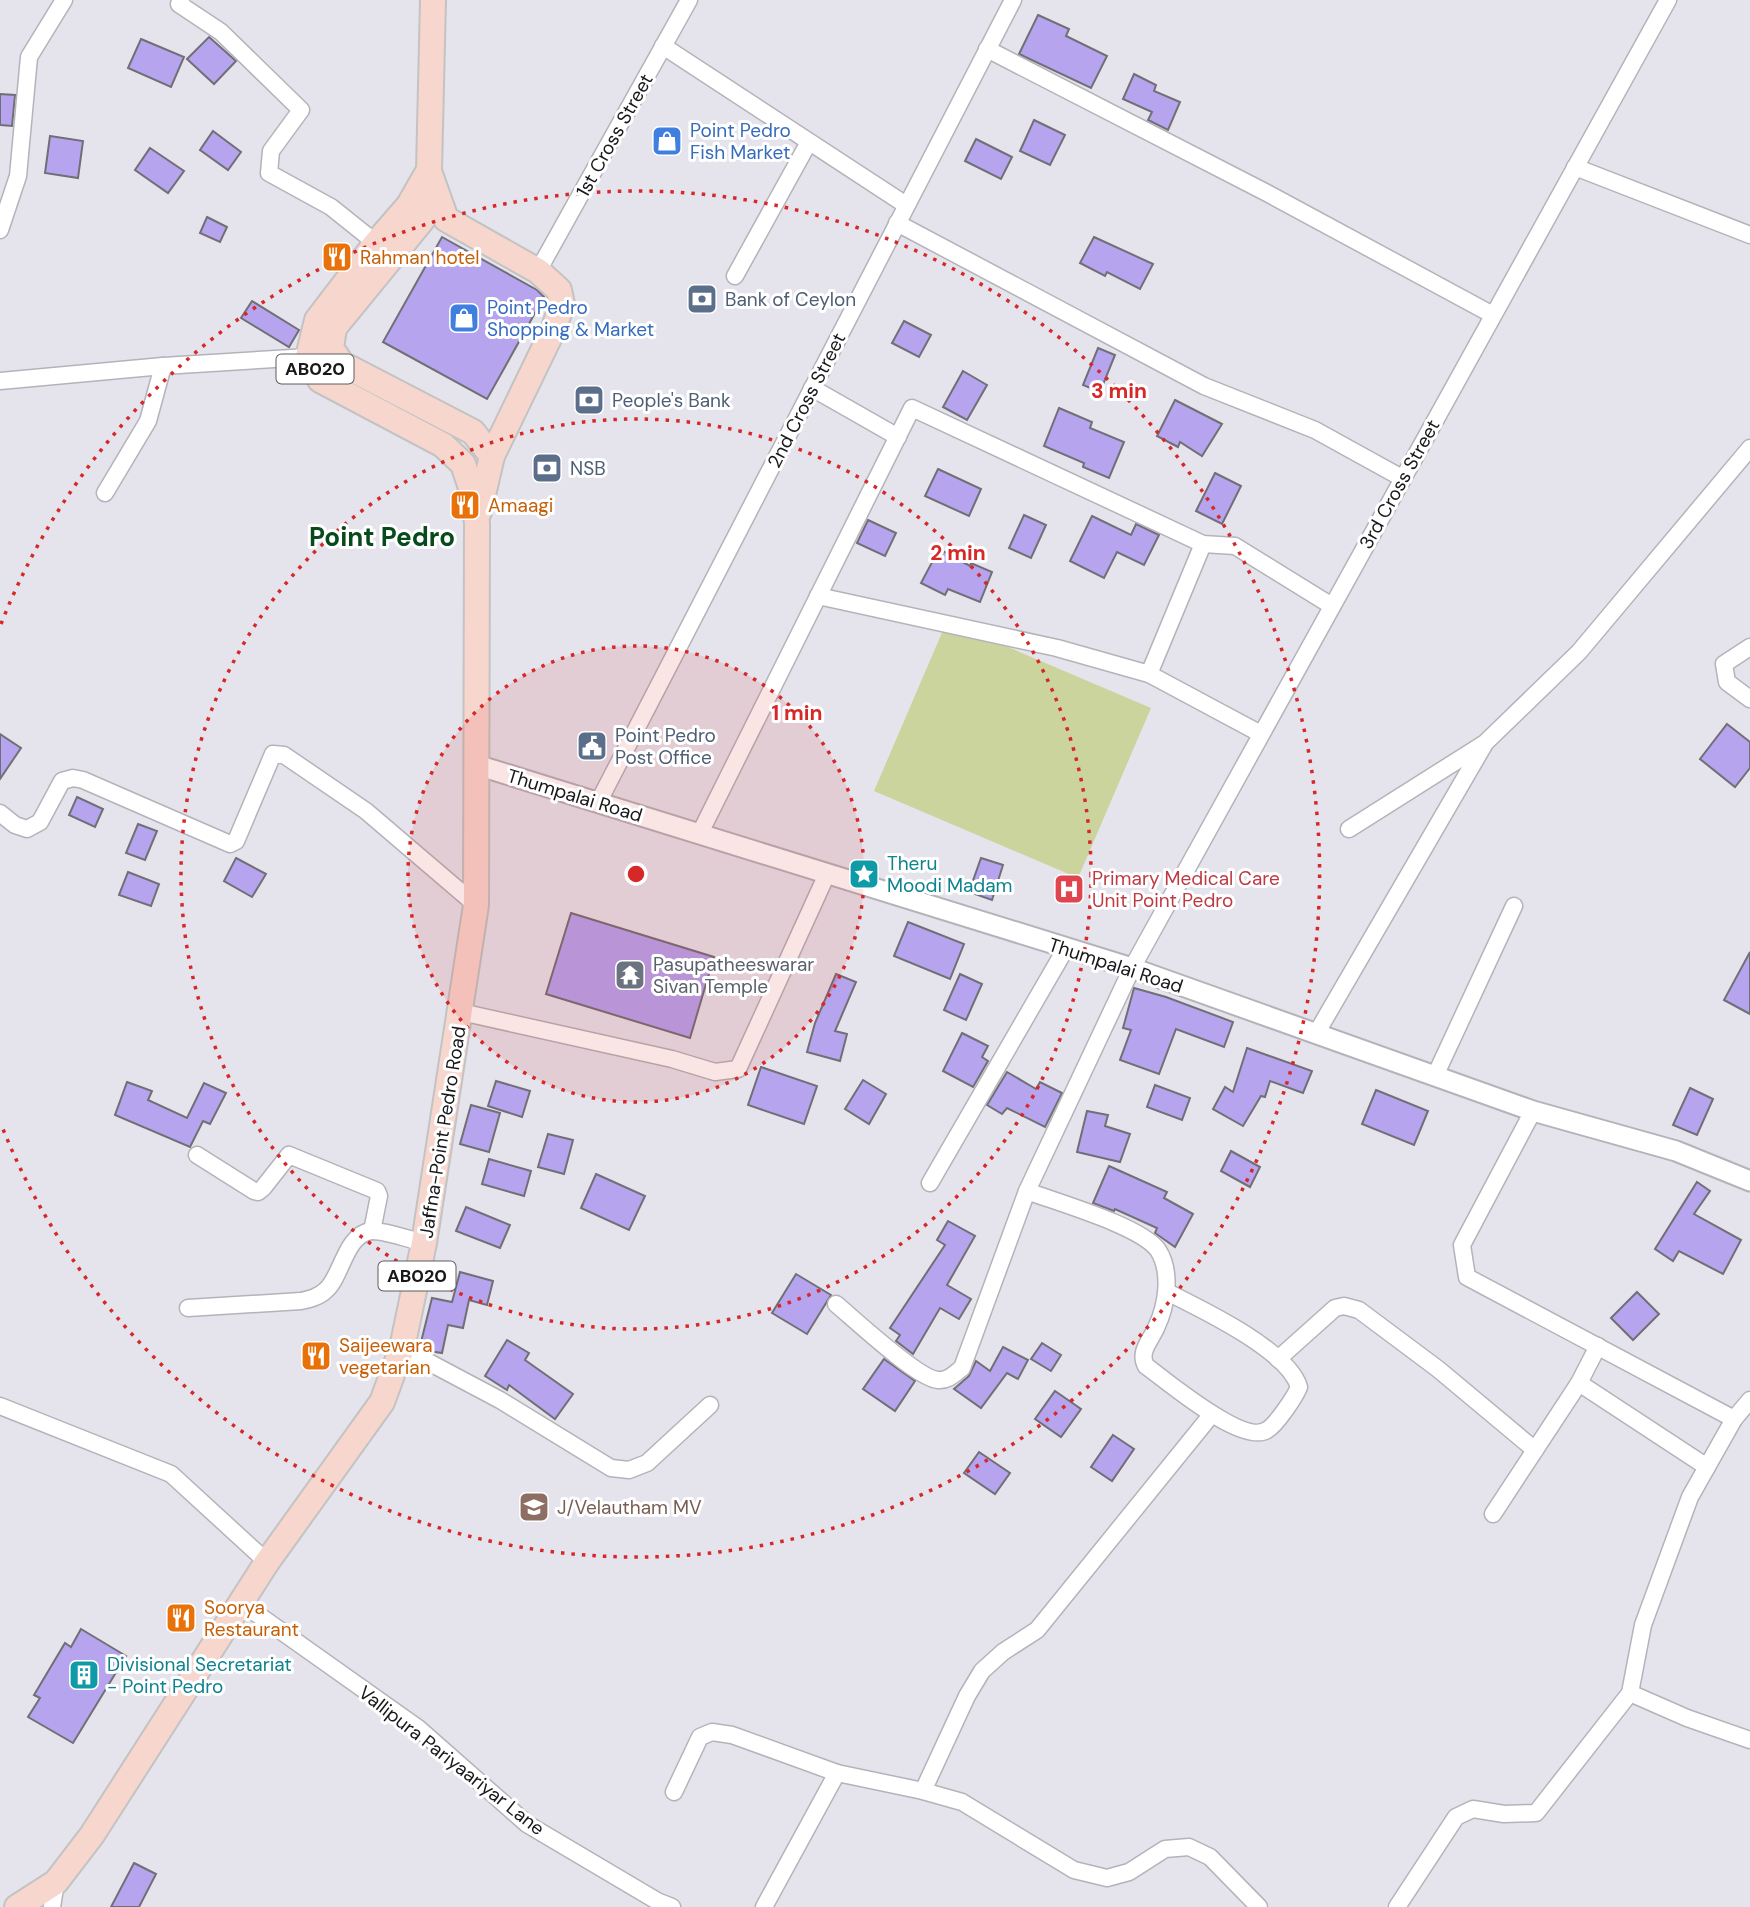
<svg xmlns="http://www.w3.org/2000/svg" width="1750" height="1907" viewBox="0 0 1750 1907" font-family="'DM Sans',sans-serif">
  <rect width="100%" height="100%" fill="#e5e4ec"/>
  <path fill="#cbd49c" d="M947 621 1151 708 1078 878 874 791Z"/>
  <g fill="#b6a4ef" stroke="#716f76" stroke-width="2">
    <path d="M1038 15 1069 29 1066 36 1107 56 1091 88 1019 54Z"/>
    <path d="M209 37 236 61 214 84 187 59Z"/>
    <path d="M141 39 184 57 171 87 128 68Z"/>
    <path d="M1134 74 1156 85 1154 91 1180 102 1168 130 1148 120 1152 112 1123 99Z"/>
    <path d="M0 94 15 95 12 126 0 125Z"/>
    <path d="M1034 120 1065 135 1050 165 1020 151Z"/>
    <path d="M213 131 241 152 228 170 200 150Z"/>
    <path d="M50 136 83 141 78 178 45 173Z"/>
    <path d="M976 139 1012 157 1001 179 965 161Z"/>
    <path d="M150 148 184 171 168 193 135 170Z"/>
    <path d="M207 217 227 227 220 242 200 233Z"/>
    <path d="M442 237 537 290 544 297 487 399 383 342Z"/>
    <path d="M1094 237 1153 264 1140 289 1107 272 1105 276 1080 263Z"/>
    <path d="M252 301 299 330 289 347 241 318Z"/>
    <path d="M904 321 931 335 919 357 892 343Z"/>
    <path d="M1098 348 1115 355 1100 392 1083 385Z"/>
    <path d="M963 371 987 385 967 420 943 407Z"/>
    <path d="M1175 400 1222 424 1202 456 1180 442 1178 447 1157 436Z"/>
    <path d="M1059 408 1092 422 1090 428 1124 442 1109 478 1083 467 1084 463 1044 446Z"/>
    <path d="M938 469 981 489 969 516 925 496Z"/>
    <path d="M1215 473 1241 486 1222 524 1196 511Z"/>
    <path d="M1024 515 1046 525 1031 558 1009 548Z"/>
    <path d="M1092 516 1131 535 1136 524 1159 535 1144 565 1117 552 1104 578 1070 561Z"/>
    <path d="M868 520 896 533 885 556 857 543Z"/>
    <path d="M939 549 970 566 971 563 992 572 980 602 948 589 945 595 921 583Z"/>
    <path d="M1727 724 1750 742V768L1735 787 1700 759Z"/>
    <path d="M0 734 21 748 0 779Z"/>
    <path d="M77 797 103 809 95 827 69 815Z"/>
    <path d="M138 824 157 831 145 860 126 853Z"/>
    <path d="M236 858 266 874 252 897 224 881Z"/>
    <path d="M981 858 1003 865 992 900 969 892Z"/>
    <path d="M128 872 159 884 151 906 119 895Z"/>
    <path d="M571 913 714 957 690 1038 546 994Z"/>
    <path d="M908 922 964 944 950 979 894 956Z"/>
    <path d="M1750 952V1014L1724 1000Z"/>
    <path d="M836 974 856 982 835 1031 847 1034 840 1061 807 1052 815 1023Z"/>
    <path d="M960 974 982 984 966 1020 944 1010Z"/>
    <path d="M1134 988 1166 997 1233 1022 1224 1047 1176 1029 1159 1074 1120 1060 1131 1030 1123 1028Z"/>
    <path d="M962 1033 988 1046 982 1057 988 1061 973 1087 943 1071Z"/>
    <path d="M1247 1048 1312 1071 1303 1093 1270 1081 1265 1097 1261 1096 1243 1126 1213 1109 1225 1087 1233 1092Z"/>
    <path d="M761 1067 817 1086 804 1124 748 1105Z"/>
    <path d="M1007 1072 1036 1089 1040 1082 1062 1093 1045 1127 1007 1108 1002 1114 987 1105Z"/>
    <path d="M863 1080 886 1094 869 1124 845 1109Z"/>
    <path d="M496 1081 530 1091 522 1117 488 1106Z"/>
    <path d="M127 1082 152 1091 148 1100 187 1118 204 1083 226 1093 210 1124 203 1121 190 1147 115 1115Z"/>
    <path d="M1155 1085 1190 1098 1182 1120 1147 1107Z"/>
    <path d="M1690 1088 1713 1099 1697 1135 1673 1125Z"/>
    <path d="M1376 1090 1428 1111 1414 1145 1362 1124Z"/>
    <path d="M471 1105 500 1113 489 1152 460 1144Z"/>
    <path d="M1087 1111 1108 1115 1105 1126 1130 1134 1120 1162 1077 1152Z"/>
    <path d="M548 1134 573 1140 564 1174 538 1167Z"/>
    <path d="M1231 1151 1260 1167 1250 1187 1221 1171Z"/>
    <path d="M489 1159 531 1171 524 1196 482 1184Z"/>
    <path d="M1109 1166 1167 1192 1164 1198 1193 1214 1175 1247 1155 1233 1157 1228 1115 1209 1114 1211 1093 1203Z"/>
    <path d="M596 1174 645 1196 629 1230 581 1208Z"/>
    <path d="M1697 1182 1710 1191 1694 1214 1741 1240 1723 1274 1679 1251 1673 1261 1655 1249Z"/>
    <path d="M466 1207 510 1225 500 1248 456 1231Z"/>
    <path d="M948 1221 975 1236 947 1285 971 1299 959 1319 940 1308 913 1354 896 1341 900 1335 890 1328 945 1245 937 1240Z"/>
    <path d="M460 1272 493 1281 487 1305 469 1300 463 1328 448 1325 442 1353 429 1351 420 1346 432 1298 452 1302Z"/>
    <path d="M796 1274 831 1295 807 1334 772 1313Z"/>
    <path d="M1637 1292 1659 1314 1633 1340 1611 1318Z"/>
    <path d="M507 1340 529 1353 525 1360 573 1394 555 1419 509 1385 507 1390 485 1376Z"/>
    <path d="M1042 1343 1061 1355 1051 1371 1031 1359Z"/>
    <path d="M1003 1347 1028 1360 1018 1379 1007 1373 981 1408 954 1389 969 1376 976 1361 990 1371Z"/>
    <path d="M884 1359 915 1381 895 1411 863 1389Z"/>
    <path d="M1055 1391 1081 1409 1061 1437 1035 1419Z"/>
    <path d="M1113 1435 1134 1449 1112 1481 1091 1467Z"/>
    <path d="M979 1452 1010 1473 995 1494 964 1473Z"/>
    <path d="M81 1629 126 1656 73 1743 28 1717 40 1698 34 1695 65 1643 71 1647Z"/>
    <path d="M134 1863 156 1874 139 1907H111Z"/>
  </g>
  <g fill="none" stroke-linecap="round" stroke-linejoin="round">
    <g stroke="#b4b3ba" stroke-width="19">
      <g id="minor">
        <path d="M181 0 179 4 221 32 301 110 271 151 269 173 331 207 376 243"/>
        <path d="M663 46 906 205"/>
        <path d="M987 49 1267 193 1493 315"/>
        <path d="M1575 167 1750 235"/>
        <path d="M897 223 1204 386 1315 430 1402 478"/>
        <path d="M0 230 18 176 29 57 64 0"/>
        <path d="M538 271 689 0"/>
        <path d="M735 276 809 142"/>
        <path d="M0 381 163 366 308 357"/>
        <path d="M812 388 898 437"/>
        <path d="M105 493 148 421 163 366"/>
        <path d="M818 596 1057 648 1149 674 1261 734"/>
        <path d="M1750 647 1724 664 1727 682 1750 699"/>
        <path d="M1149 674 1203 544"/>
        <path d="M599 801 1013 0"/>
        <path d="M0 813 15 825 27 829 40 822 62 781 73 778 83 780 230 844 236 841 273 754 284 755 366 811 476 905"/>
        <path d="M1349 829 1485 743 1579 652 1750 448"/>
        <path d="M700 833 912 408 1203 544 1235 546 1332 606"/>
        <path d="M461 1012 672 1059 715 1072 738 1069 827 874"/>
        <path d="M1316 1034 1484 745"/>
        <path d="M1435 1076 1514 906"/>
        <path d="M1533 1111 1462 1245 1467 1277 1734 1419"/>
        <path d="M197 1155 254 1191 258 1192 263 1188 289 1155 377 1191 379 1196 372 1231"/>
        <path d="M930 1183 1066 948"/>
        <path d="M1027 1191C1056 1202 1141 1226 1158 1250 1172 1272 1167 1305 1156 1328 1151 1340 1138 1352 1146 1366 1167 1381 1243 1446 1267 1430 1276 1425 1295 1397 1299 1387 1288 1350 1201 1309 1167 1292"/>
        <path d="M836 1304C854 1319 918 1379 938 1380 948 1381 954 1374 962 1368L1027 1191 1132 968 1668 0"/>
        <path d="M188 1308 301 1301C310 1299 319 1297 326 1290 342 1276 345 1235 371 1231 384 1230 411 1240 424 1243"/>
        <path d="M402 1348 500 1400 611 1468 629 1470 647 1463 710 1405"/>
        <path d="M1278 1359 1335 1308 1344 1306 1359 1310 1438 1369 1535 1450"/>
        <path d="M1579 1383 1707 1467"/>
        <path d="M0 1406 171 1474 267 1562"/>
        <path d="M1493 1514 1579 1383 1598 1346"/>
        <path d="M240 1602 418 1728 527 1824 657 1901 672 1907"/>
        <path d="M1630 1693 1687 1718 1750 1740"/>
        <path d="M923 1791 967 1696 982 1671 1003 1652 1037 1630 1212 1414"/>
        <path d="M674 1792 700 1737 712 1732 732 1735 837 1773 923 1791 962 1802 1074 1870 1107 1878 1129 1872 1165 1849 1189 1847 1210 1857 1259 1907"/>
        <path d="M52 1907 56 1882"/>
        <path d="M764 1907 837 1773"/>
        <path d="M1397 1907 1456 1817 1473 1809 1504 1814 1536 1813 1630 1693 1643 1625 1690 1497 1734 1419 1750 1400"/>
      </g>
    </g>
    <g stroke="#b4b3ba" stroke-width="23">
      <path id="tertiary" d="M477 765 1132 968 1533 1111 1676 1151 1750 1181"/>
    </g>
    <g stroke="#c3c3c3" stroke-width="28">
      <g id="primary">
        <path d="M433 0 429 170 423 219 334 328 331 348 342 364 473 432 492 456 479 512"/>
        <path d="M430 174 446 219 538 271 559 290 562 304 554 328 492 456"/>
        <path d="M17 1907 56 1882 92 1835 267 1562 382 1402 402 1348 424 1243 476 905 477 523 472 491 463 464 443 445 320 380 308 357 317 320 376 243 409 205 429 170"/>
      </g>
    </g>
    <use href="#minor" stroke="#fff" stroke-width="16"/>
    <use href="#tertiary" stroke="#fff" stroke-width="19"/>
    <use href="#primary" stroke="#f7d6cd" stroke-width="24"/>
  </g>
  <circle cx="636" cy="874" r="228" fill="#d62828" fill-opacity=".12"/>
  <g fill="none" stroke="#d62828" stroke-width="3.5" stroke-dasharray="3.5 7">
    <circle cx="636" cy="874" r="228"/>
    <circle cx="636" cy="874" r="455"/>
    <path d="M1 624A683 683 0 1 1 1 1124"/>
  </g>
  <defs>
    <g id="shop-square" transform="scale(1.575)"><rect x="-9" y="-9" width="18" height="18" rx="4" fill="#3f7fe0" stroke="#fff"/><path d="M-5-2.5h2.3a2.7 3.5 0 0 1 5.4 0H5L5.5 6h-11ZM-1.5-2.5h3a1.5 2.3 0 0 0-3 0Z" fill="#fff"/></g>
    <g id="restaurant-square" transform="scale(1.575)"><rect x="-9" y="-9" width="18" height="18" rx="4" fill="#e8710a" stroke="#fff"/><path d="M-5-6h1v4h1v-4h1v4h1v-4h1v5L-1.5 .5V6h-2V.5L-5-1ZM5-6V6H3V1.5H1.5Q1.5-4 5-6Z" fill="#fff"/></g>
    <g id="bank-square" transform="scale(1.575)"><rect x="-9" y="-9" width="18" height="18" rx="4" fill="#5c6f8a" stroke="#fff"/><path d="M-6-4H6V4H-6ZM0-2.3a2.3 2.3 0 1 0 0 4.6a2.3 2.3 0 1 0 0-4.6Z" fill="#fff"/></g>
    <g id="civic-square" transform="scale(1.575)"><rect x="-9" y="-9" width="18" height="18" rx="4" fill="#5c6f8a" stroke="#fff"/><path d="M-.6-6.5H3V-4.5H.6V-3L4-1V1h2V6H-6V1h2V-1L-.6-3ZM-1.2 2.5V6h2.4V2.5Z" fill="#fff"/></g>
    <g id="sight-square" transform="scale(1.575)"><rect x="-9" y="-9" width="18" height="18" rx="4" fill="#0f9aa8" stroke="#fff"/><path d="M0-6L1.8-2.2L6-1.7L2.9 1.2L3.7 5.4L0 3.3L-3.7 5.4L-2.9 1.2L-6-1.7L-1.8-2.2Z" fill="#fff"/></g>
    <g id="hospital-square" transform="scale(1.575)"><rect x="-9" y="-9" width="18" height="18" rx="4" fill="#e0444e" stroke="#fff"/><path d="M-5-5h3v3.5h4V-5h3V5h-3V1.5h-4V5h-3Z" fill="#fff"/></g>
    <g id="temple-square" transform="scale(1.575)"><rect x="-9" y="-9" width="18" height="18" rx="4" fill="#6b7280" stroke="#fff"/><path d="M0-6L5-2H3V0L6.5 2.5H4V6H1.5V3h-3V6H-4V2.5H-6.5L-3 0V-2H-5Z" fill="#fff"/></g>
    <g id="school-square" transform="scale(1.575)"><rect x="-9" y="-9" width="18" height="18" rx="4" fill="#8d6e63" stroke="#fff"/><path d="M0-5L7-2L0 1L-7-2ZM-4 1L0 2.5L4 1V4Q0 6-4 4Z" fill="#fff"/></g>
    <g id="building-square" transform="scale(1.575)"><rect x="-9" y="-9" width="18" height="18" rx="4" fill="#0f9aa8" stroke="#fff"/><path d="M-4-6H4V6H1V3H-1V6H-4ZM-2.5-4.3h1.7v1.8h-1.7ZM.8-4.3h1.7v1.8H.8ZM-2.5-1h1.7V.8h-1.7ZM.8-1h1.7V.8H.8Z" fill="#fff"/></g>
  </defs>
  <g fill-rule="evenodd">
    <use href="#shop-square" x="667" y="141"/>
    <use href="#restaurant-square" x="337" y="257"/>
    <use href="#bank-square" x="702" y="299"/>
    <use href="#shop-square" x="464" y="318"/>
    <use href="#bank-square" x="589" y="400"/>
    <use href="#bank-square" x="547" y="468"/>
    <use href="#restaurant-square" x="465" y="505"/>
    <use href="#civic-square" x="592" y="746"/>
    <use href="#sight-square" x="864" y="874"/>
    <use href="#hospital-square" x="1069" y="889"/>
    <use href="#temple-square" x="630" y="975"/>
    <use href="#restaurant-square" x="316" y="1356"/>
    <use href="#school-square" x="534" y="1507"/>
    <use href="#restaurant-square" x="181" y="1618"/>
    <use href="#building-square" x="84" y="1675"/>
  </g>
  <g text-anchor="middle" stroke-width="6" stroke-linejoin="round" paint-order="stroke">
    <g fill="#fff" stroke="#5d5d5f" stroke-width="2">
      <rect x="276.5" y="354.5" width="77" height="29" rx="5"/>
      <rect x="378.5" y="1261.5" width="77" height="29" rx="5"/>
    </g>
    <g font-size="18" font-weight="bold" fill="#18181a">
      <text x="315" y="375">AB020</text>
      <text x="417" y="1282">AB020</text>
    </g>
    <g font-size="19" fill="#366cbe" stroke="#fff" text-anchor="start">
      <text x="690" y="137">Point Pedro<tspan x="690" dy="22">Fish Market</tspan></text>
      <text x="487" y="314">Point Pedro<tspan x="487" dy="22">Shopping &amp; Market</tspan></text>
    </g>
    <g font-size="19" fill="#18181a" stroke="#fff">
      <text transform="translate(614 135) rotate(-61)" y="7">1st Cross Street</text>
      <text transform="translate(806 400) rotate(-63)" y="7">2nd Cross Street</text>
      <text transform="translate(1399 484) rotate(-61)" y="7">3rd Cross Street</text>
      <text transform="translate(575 795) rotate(17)" y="7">Thumpalai Road</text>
      <text transform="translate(1116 965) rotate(18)" y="7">Thumpalai Road</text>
      <text transform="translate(442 1132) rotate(-81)" y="7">Jaffna-Point Pedro Road</text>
      <text transform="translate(452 1760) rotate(38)" y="7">Vallipura Pariyaariyar Lane</text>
    </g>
    <g font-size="19" fill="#c56008" stroke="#fff" text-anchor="start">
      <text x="360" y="264">Rahman hotel</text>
      <text x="488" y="512">Amaagi</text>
      <text x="339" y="1352">Saijeewara<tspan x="339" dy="22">vegetarian</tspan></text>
      <text x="204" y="1614">Soorya<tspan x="204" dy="22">Restaurant</tspan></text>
    </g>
    <g font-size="19" fill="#4e5e75" stroke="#fff" text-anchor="start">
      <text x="725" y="306">Bank of Ceylon</text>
      <text x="612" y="407">People's Bank</text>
      <text x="570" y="475">NSB</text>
      <text x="615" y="742">Point Pedro<tspan x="615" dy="22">Post Office</tspan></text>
    </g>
    <g font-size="19" fill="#0d838f" stroke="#fff" text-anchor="start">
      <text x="887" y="870">Theru<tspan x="887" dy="22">Moodi Madam</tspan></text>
      <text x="107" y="1671">Divisional Secretariat<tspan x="107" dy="22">- Point Pedro</tspan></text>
    </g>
    <g font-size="19" fill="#be3a42" stroke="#fff" text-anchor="start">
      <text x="1092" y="885">Primary Medical Care<tspan x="1092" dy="22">Unit Point Pedro</tspan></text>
    </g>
    <g font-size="19" fill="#5b616d" stroke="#fff" text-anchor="start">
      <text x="653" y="971">Pasupatheeswarar<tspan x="653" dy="22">Sivan Temple</tspan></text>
    </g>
    <g font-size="19" fill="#785e54" stroke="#fff" text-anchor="start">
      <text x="557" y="1514">J/Velautham MV</text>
    </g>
    <g font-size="26" font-weight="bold" fill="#074a1b" stroke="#fff">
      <text x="382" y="546">Point Pedro</text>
    </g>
  </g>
  <circle cx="636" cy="874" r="10" fill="#d62828" stroke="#fff" stroke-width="3.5"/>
  <g font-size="21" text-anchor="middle" font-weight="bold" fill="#d62828" stroke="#fff" stroke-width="6" stroke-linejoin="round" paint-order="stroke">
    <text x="1119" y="398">3 min</text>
    <text x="958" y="560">2 min</text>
    <text x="797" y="720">1 min</text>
  </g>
</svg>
